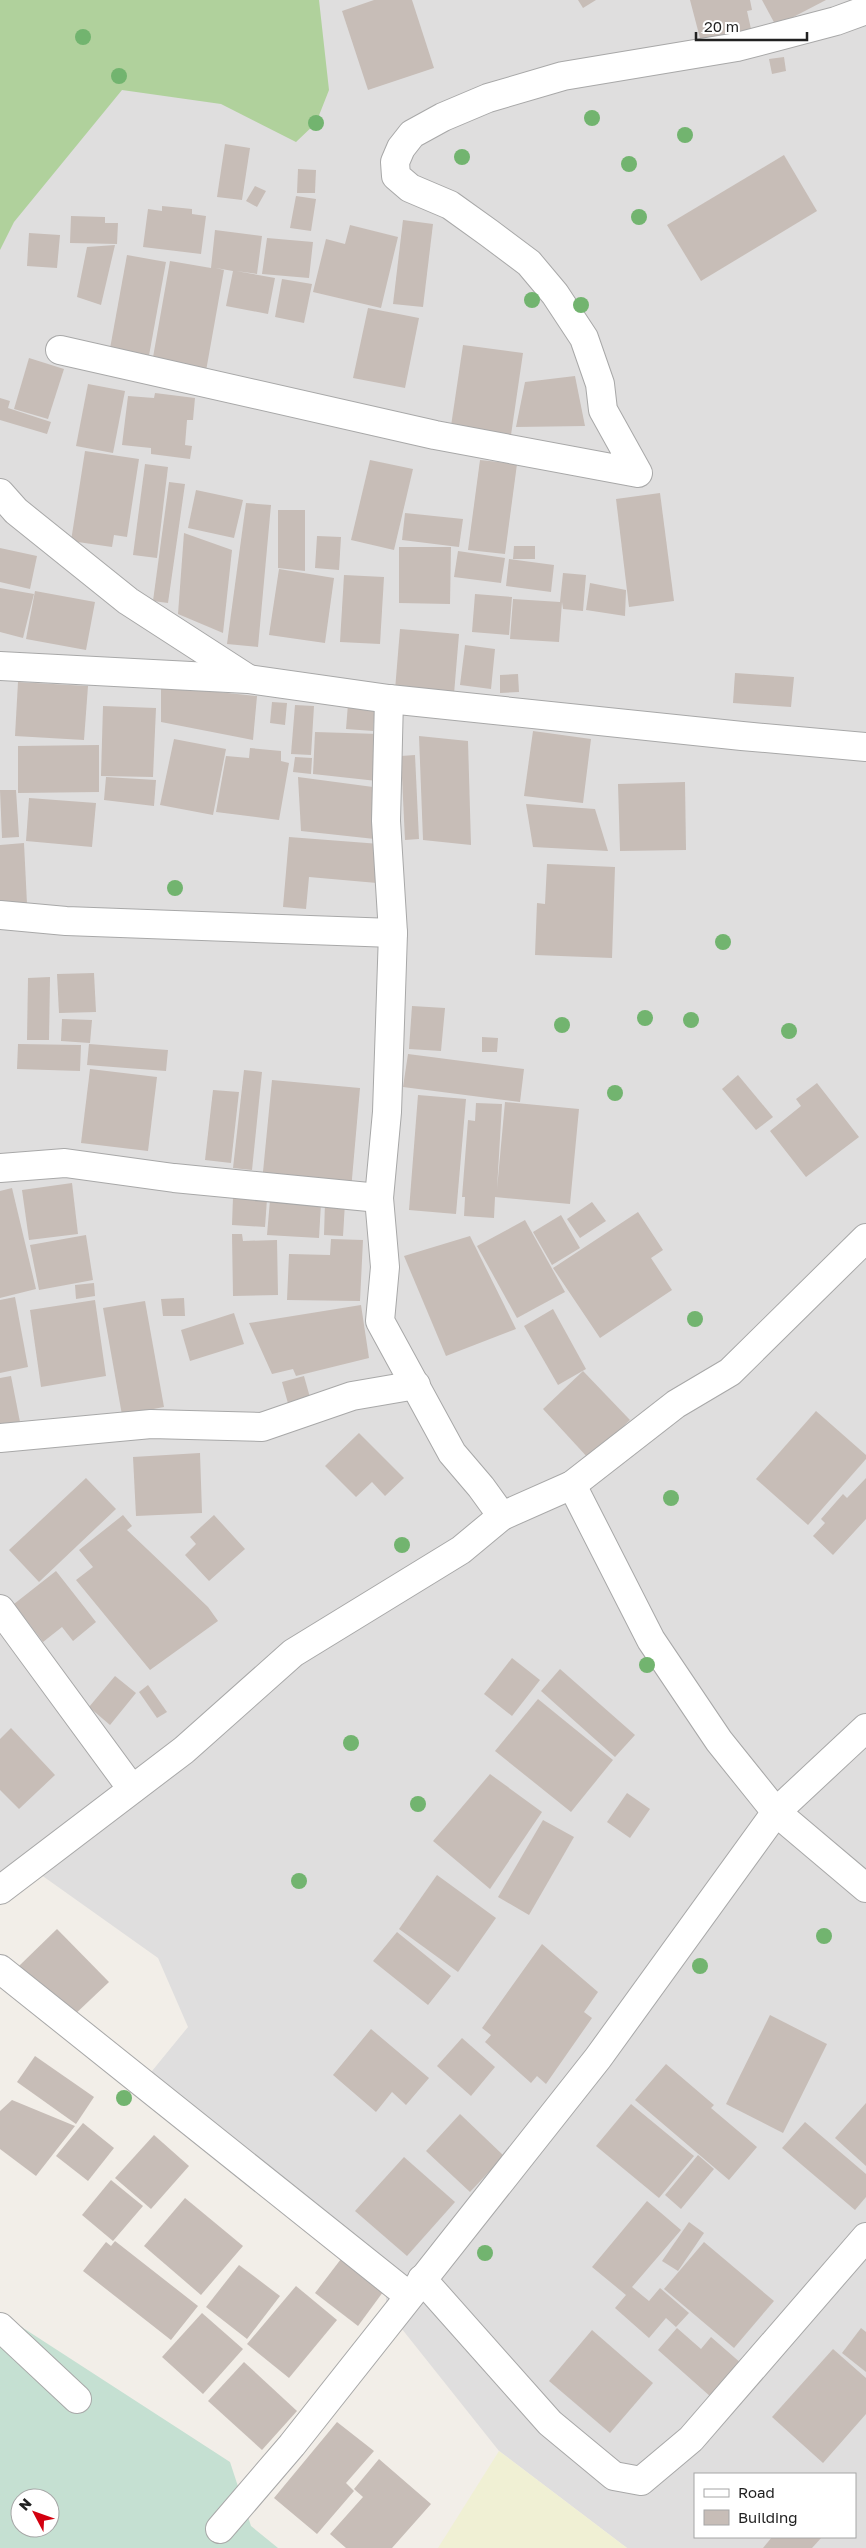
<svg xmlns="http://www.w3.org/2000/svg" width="866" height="2548" viewBox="0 0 866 2548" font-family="'Golos Text',sans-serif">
  <rect width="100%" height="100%" fill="#f2eee8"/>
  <path fill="#dfdede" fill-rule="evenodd" d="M0 0H866V2548H627L499 2451 386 2309V2290L143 2082 188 2027 158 1958 30 1867 0 1890ZM695 2474H855V2537H695Z"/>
  <path fill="#f0f0d4" d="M499 2451 627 2548H438Z"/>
  <path fill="#b0d19c" d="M0 0H319L329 90 316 123 296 142 221 104 122 90 14 222 0 250Z"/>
  <path fill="#c5e0d2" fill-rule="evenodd" d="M0 2313 230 2462 251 2526 278 2548H0ZM20 2498H50V2528H20Z"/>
  <g fill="#c7bdb7">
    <path d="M374 0H412L434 68 368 90 342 11Z"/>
    <path d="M578 0H596L583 8Z"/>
    <path d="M690 0H750L752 10 747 11 751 29 701 42Z"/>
    <path d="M762 0H826L776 26Z"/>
    <path d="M784 57 786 71 772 74 769 59Z"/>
    <path d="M225 144 250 148 242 200 217 197Z"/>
    <path d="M784 155 817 211 701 281 667 225Z"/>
    <path d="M298 169 316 170 315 193H297Z"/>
    <path d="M255 186 266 191 257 207 246 201Z"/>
    <path d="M296 196 316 199 311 231 290 228Z"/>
    <path d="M162 206 192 209V214L206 216 201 254 143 247 148 209 162 211Z"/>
    <path d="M71 216 105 217V223H118L117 244 70 243Z"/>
    <path d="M403 220 433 224 423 307 393 304Z"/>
    <path d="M350 225 398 237 381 308 313 292 326 239 345 244Z"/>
    <path d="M215 230 262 236 257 274 236 271 275 278 268 314 226 306 233 271 216 268 224 270 206 371 152 363 170 261 211 268Z"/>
    <path d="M29 233 60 235 57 268 27 266Z"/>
    <path d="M267 238 313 242 309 278 262 274Z"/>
    <path d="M115 245 101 305 77 297 87 247Z"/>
    <path d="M127 255 166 262 148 361 109 354Z"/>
    <path d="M282 279 312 284 304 323 275 317Z"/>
    <path d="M368 308 419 318 405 388 353 378Z"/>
    <path d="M463 345 523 353 511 435 451 426Z"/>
    <path d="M29 358 64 369 48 419 14 409Z"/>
    <path d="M575 376 585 426 516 427 525 382Z"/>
    <path d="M88 384 125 391 113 453 76 446Z"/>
    <path d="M155 393 195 398 193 420H187L185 445 192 446 190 459 151 454V448L122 445 128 396 154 398Z"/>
    <path d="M0 398 10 401 8 408 51 422 47 434 0 420Z"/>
    <path d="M85 451 139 459 127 537 114 535 112 547 71 541Z"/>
    <path d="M370 460 413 469 394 550 351 540Z"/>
    <path d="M480 460 517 464 505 554 468 550Z"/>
    <path d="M145 464 168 467 157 558 133 555Z"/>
    <path d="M169 482 185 484 168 603 153 601Z"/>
    <path d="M196 490 243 500 234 538 188 528Z"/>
    <path d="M660 493 674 601 629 607 616 499Z"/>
    <path d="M246 503 271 505 258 647 227 644Z"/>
    <path d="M278 510H305V571L278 568Z"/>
    <path d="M405 513 463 519 459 547 402 540Z"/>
    <path d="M184 533 232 550 223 633 178 614Z"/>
    <path d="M317 536 341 537 339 570 315 568Z"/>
    <path d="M514 546H535V559H513Z"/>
    <path d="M399 547H451L450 604 399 603Z"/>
    <path d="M0 548 37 556 30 589 0 582Z"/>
    <path d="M458 551 505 558 501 583 454 577Z"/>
    <path d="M509 559 554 565 551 592 506 586Z"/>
    <path d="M279 569 334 578 325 643 269 635Z"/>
    <path d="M563 573 586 575 583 611 563 609 562 602 559 642 510 639 513 599 560 602Z"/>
    <path d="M344 575 384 577 380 644 340 642Z"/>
    <path d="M590 583 626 590 625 616 586 610Z"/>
    <path d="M0 588 34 594 23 638 0 632Z"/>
    <path d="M35 591 95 602 86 650 26 639Z"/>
    <path d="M475 594 512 597 509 635 472 632Z"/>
    <path d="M400 629 459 634 454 694 395 690Z"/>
    <path d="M465 645 495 649 491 689 460 685Z"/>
    <path d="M735 673 794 677 791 707 733 703Z"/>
    <path d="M518 674 519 692 500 693V675Z"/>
    <path d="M18 682 88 686 84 740 15 736Z"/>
    <path d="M161 686 257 696 253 740 161 722Z"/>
    <path d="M272 702 287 703 285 725 270 723Z"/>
    <path d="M348 704 375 706 373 731 346 729Z"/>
    <path d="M295 705 314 706 311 755 291 754Z"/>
    <path d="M103 706 156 708 153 777 101 776Z"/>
    <path d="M533 731 591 739 583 803 524 796Z"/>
    <path d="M315 732 379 734 377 781 313 774Z"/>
    <path d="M419 736 468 741 471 845 423 840Z"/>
    <path d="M174 739 226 749 213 815 160 805Z"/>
    <path d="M99 745V792L18 793V746Z"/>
    <path d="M250 748 281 751V761L289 763 279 820 216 812 226 756 249 758Z"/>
    <path d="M415 755 419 839 405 840 401 756Z"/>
    <path d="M295 757 312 758 311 774 293 772Z"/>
    <path d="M106 777 156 780 154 806 104 800Z"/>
    <path d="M298 777 373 787 384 840 301 831Z"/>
    <path d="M685 782 686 850 620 851 618 784Z"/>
    <path d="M0 790H16L19 837 2 838Z"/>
    <path d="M29 798 96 803 92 847 26 841Z"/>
    <path d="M526 804 595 809 608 851 533 847Z"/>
    <path d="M289 837 380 844 377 883 309 877 306 909 283 907Z"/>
    <path d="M24 843 27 904 0 906V845Z"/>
    <path d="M547 864 615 867 612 958 535 955 537 903 545 904Z"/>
    <path d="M94 973 96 1012 59 1013 57 974Z"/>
    <path d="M50 977 49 1040H27L28 978Z"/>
    <path d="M412 1006 445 1008 441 1051 409 1049Z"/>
    <path d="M62 1019 92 1020 90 1043 61 1041Z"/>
    <path d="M482 1037 498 1038 497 1052H482Z"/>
    <path d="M18 1044 81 1045 80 1071 17 1069Z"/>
    <path d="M89 1044 168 1050 166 1071 87 1065Z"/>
    <path d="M408 1054 524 1069 520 1102 403 1087Z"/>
    <path d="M90 1069 157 1077 148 1151 81 1143Z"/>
    <path d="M244 1070 262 1072 252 1170 233 1168Z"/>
    <path d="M738 1075 773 1117 756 1130 722 1089Z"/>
    <path d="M272 1080 360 1088 351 1190 262 1182Z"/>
    <path d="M817 1083 859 1137 806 1177 770 1131 801 1106 796 1099Z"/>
    <path d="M213 1090 239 1092 231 1163 205 1160Z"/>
    <path d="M418 1095 466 1099 456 1214 409 1210Z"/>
    <path d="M505 1102 579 1109 570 1204 495 1197 494 1218 464 1216 465 1197H462L468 1120 475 1121 476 1103 502 1104 497 1189Z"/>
    <path d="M72 1183 78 1234 29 1240 22 1190Z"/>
    <path d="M12 1188 36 1289 0 1298V1191Z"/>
    <path d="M233 1197 267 1199 265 1227 232 1225Z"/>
    <path d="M270 1200 321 1203 319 1238 267 1235Z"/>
    <path d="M325 1202 345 1203 343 1236 324 1235Z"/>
    <path d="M592 1202 606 1221 580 1238 567 1219Z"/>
    <path d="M638 1212 663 1250 651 1258 672 1290 600 1338 553 1268Z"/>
    <path d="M561 1215 580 1248 552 1265 533 1232Z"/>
    <path d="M525 1220 565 1292 517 1318 477 1246Z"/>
    <path d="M232 1234H242L243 1241 277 1240 278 1295 233 1296Z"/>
    <path d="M86 1235 93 1280 39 1290 30 1245Z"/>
    <path d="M470 1236 516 1329 446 1356 404 1256Z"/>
    <path d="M331 1239 363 1240 360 1301 287 1300 289 1254 330 1255Z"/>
    <path d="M94 1283 95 1296 76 1299 75 1285Z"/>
    <path d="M15 1297 28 1367 0 1373V1300Z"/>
    <path d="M184 1298 185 1316H163L161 1299Z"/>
    <path d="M95 1300 106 1376 41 1387 30 1310Z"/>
    <path d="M145 1301 164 1407 122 1415 103 1308Z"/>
    <path d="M361 1305 369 1358 296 1376 293 1369 272 1374 249 1323Z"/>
    <path d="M553 1309 586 1369 558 1385 524 1326Z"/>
    <path d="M234 1313 244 1344 190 1361 181 1330Z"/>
    <path d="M583 1371 630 1420 589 1459 543 1409Z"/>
    <path d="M11 1376 20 1422 0 1425V1378Z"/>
    <path d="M304 1376 311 1401 289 1407 282 1382Z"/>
    <path d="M816 1411 866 1455V1459L808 1525 756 1479Z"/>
    <path d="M359 1433 404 1478 385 1496 372 1482 356 1497 325 1466Z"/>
    <path d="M200 1453 202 1513 136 1516 133 1457Z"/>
    <path d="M86 1478 116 1509 39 1582 9 1550Z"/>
    <path d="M866 1478V1519L833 1555 813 1536 825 1523 821 1519 843 1494 847 1498Z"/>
    <path d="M123 1515 132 1526 127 1530 208 1607 218 1621 150 1670 76 1580 93 1567 79 1550Z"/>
    <path d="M214 1515 245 1549 209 1581 185 1555 196 1544 190 1537Z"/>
    <path d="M56 1571 96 1622 73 1641 62 1627 43 1642 14 1604Z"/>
    <path d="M512 1658 540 1680 512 1716 484 1694Z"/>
    <path d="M560 1669 635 1735 615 1757 541 1691Z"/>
    <path d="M115 1676 136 1693 110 1725 89 1707Z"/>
    <path d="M148 1685 167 1712 157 1718 139 1692Z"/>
    <path d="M538 1699 613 1760 571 1812 495 1751Z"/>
    <path d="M11 1728 55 1775 19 1809 0 1790V1739Z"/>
    <path d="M490 1774 542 1812 490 1889 433 1841Z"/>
    <path d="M627 1793 650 1809 630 1838 607 1822Z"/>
    <path d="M543 1820 574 1837 529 1915 498 1897Z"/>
    <path d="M437 1875 496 1918 458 1972 399 1929Z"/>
    <path d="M57 1929 109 1982 71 2018 19 1966Z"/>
    <path d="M397 1932 451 1976 428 2005 373 1961Z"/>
    <path d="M542 1944 598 1992 584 2012 592 2018 546 2084 537 2076 531 2083 485 2042 491 2035 482 2028Z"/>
    <path d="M770 2015 827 2044 783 2133 726 2104Z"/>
    <path d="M371 2029 429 2078 406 2105 392 2092 376 2112 333 2075Z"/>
    <path d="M462 2038 495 2067 471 2096 437 2066Z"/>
    <path d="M35 2056 94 2097 76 2124 17 2082Z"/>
    <path d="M666 2064 714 2105 711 2108 757 2147 729 2180 635 2100Z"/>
    <path d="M12 2100 75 2126 36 2176 0 2149V2111Z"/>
    <path d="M866 2103V2166L835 2138Z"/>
    <path d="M631 2104 694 2156 659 2198 596 2146Z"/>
    <path d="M460 2114 504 2156 470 2192 426 2151Z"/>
    <path d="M805 2122 866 2174V2197L855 2210 782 2148Z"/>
    <path d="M83 2123 114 2148 88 2181 56 2156Z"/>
    <path d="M154 2135 189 2166 151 2209 115 2178Z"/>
    <path d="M698 2155 714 2169 681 2209 665 2195Z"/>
    <path d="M404 2157 455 2202 407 2256 355 2211Z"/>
    <path d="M111 2180 143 2206 113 2241 82 2215Z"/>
    <path d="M185 2198 243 2246 201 2295 144 2246Z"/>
    <path d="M647 2201 681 2230 632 2287 649 2301 660 2288 689 2313 676 2327 666 2318 649 2338 615 2308 626 2295 592 2267Z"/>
    <path d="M689 2222 704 2233 678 2271 662 2261Z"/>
    <path d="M115 2241 198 2306 171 2340 83 2271 106 2242 111 2246Z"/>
    <path d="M704 2242 774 2301 734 2348 664 2289Z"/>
    <path d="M341 2259 383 2292 358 2326 315 2293Z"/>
    <path d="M239 2265 280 2296 247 2339 206 2307Z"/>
    <path d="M296 2286 337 2320 289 2378 247 2344Z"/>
    <path d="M202 2313 243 2349 203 2394 162 2357Z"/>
    <path d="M677 2328 701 2349 711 2337 750 2371 720 2405 658 2350Z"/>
    <path d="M861 2328 866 2332V2372L842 2353Z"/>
    <path d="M592 2330 653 2383 610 2433 549 2381Z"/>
    <path d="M833 2349 866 2378V2414L823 2463 772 2417Z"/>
    <path d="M244 2362 297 2411 262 2450 208 2401Z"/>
    <path d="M337 2422 374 2451 346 2483 354 2491 317 2534 274 2498Z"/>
    <path d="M379 2459 431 2504 392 2548H346L330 2534 363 2497 354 2489Z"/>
    <path d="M772 2537H822L812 2548H763Z"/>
  </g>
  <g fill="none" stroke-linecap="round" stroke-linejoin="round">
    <g stroke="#a8a8a8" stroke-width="30">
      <g id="minor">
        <path d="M60 350 435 435 638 473 603 410 600 384 584 338 555 294 529 263 489 233 450 205 410 188 396 176 395 162 401 148 412 134 443 117 488 98 563 76 737 47 836 21 866 10"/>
        <path d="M0 493 16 511 128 601 247 678"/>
        <path d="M0 666 248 679 389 699 742 736 866 747"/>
        <path d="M389 699 386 821 393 933 387 1112 379 1198 385 1267 380 1321 452 1453 481 1487 502 1516"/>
        <path d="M0 915 66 921 393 933"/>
        <path d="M0 1168 65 1163 174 1178 379 1198"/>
        <path d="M0 1438 151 1424 262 1427 352 1396 416 1385"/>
        <path d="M572 1485 651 1640 719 1741 776 1812 866 1888"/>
        <path d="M0 1609 132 1789"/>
        <path d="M0 1890 184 1750 293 1653 461 1550 502 1516 572 1485 676 1404 730 1372 866 1238"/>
        <path d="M0 1969 409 2296"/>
        <path d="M422 2279 550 2423 614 2476 641 2481 691 2439 866 2237"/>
        <path d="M0 2327 77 2399"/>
        <path d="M220 2529 292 2445 598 2058 776 1812 866 1728"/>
      </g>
    </g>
    <use href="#minor" stroke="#fff" stroke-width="28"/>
  </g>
  <g fill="#72b46f">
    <circle cx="83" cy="37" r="8"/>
    <circle cx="119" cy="76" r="8"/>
    <circle cx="592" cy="118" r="8"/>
    <circle cx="316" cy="123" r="8"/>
    <circle cx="685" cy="135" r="8"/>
    <circle cx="462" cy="157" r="8"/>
    <circle cx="629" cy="164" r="8"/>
    <circle cx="639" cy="217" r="8"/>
    <circle cx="532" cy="300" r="8"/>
    <circle cx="581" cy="305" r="8"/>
    <circle cx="175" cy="888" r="8"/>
    <circle cx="723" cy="942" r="8"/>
    <circle cx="645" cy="1018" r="8"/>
    <circle cx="691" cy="1020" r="8"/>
    <circle cx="562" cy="1025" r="8"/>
    <circle cx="789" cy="1031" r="8"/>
    <circle cx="615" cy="1093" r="8"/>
    <circle cx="695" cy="1319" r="8"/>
    <circle cx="671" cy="1498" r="8"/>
    <circle cx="402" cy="1545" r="8"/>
    <circle cx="647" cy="1665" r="8"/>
    <circle cx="351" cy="1743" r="8"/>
    <circle cx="418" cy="1804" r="8"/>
    <circle cx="299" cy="1881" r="8"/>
    <circle cx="824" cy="1936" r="8"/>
    <circle cx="700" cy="1966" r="8"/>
    <circle cx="124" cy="2098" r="8"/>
    <circle cx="485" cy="2253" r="8"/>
  </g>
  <rect x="694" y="2473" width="162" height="65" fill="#ffffff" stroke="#a6a6a6"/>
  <rect x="704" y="2489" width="25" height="8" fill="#ffffff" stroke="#a6a6a6"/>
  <text x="738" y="2498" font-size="15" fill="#212121">Road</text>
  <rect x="704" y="2510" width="25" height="15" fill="#c7bdb7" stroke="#a6a6a6"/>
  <text x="738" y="2523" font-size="15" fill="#212121">Building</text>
  <g transform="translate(35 2513) rotate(311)"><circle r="24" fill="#ffffff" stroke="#a6a6a6"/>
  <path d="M0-4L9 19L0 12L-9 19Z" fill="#d3000f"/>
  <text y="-8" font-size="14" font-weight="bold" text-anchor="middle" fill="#212121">N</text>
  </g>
  <path d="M696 32v8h111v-8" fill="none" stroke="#212121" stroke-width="2.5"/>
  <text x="704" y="32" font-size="15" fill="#212121" stroke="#ffffff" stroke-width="4" paint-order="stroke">20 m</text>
</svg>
